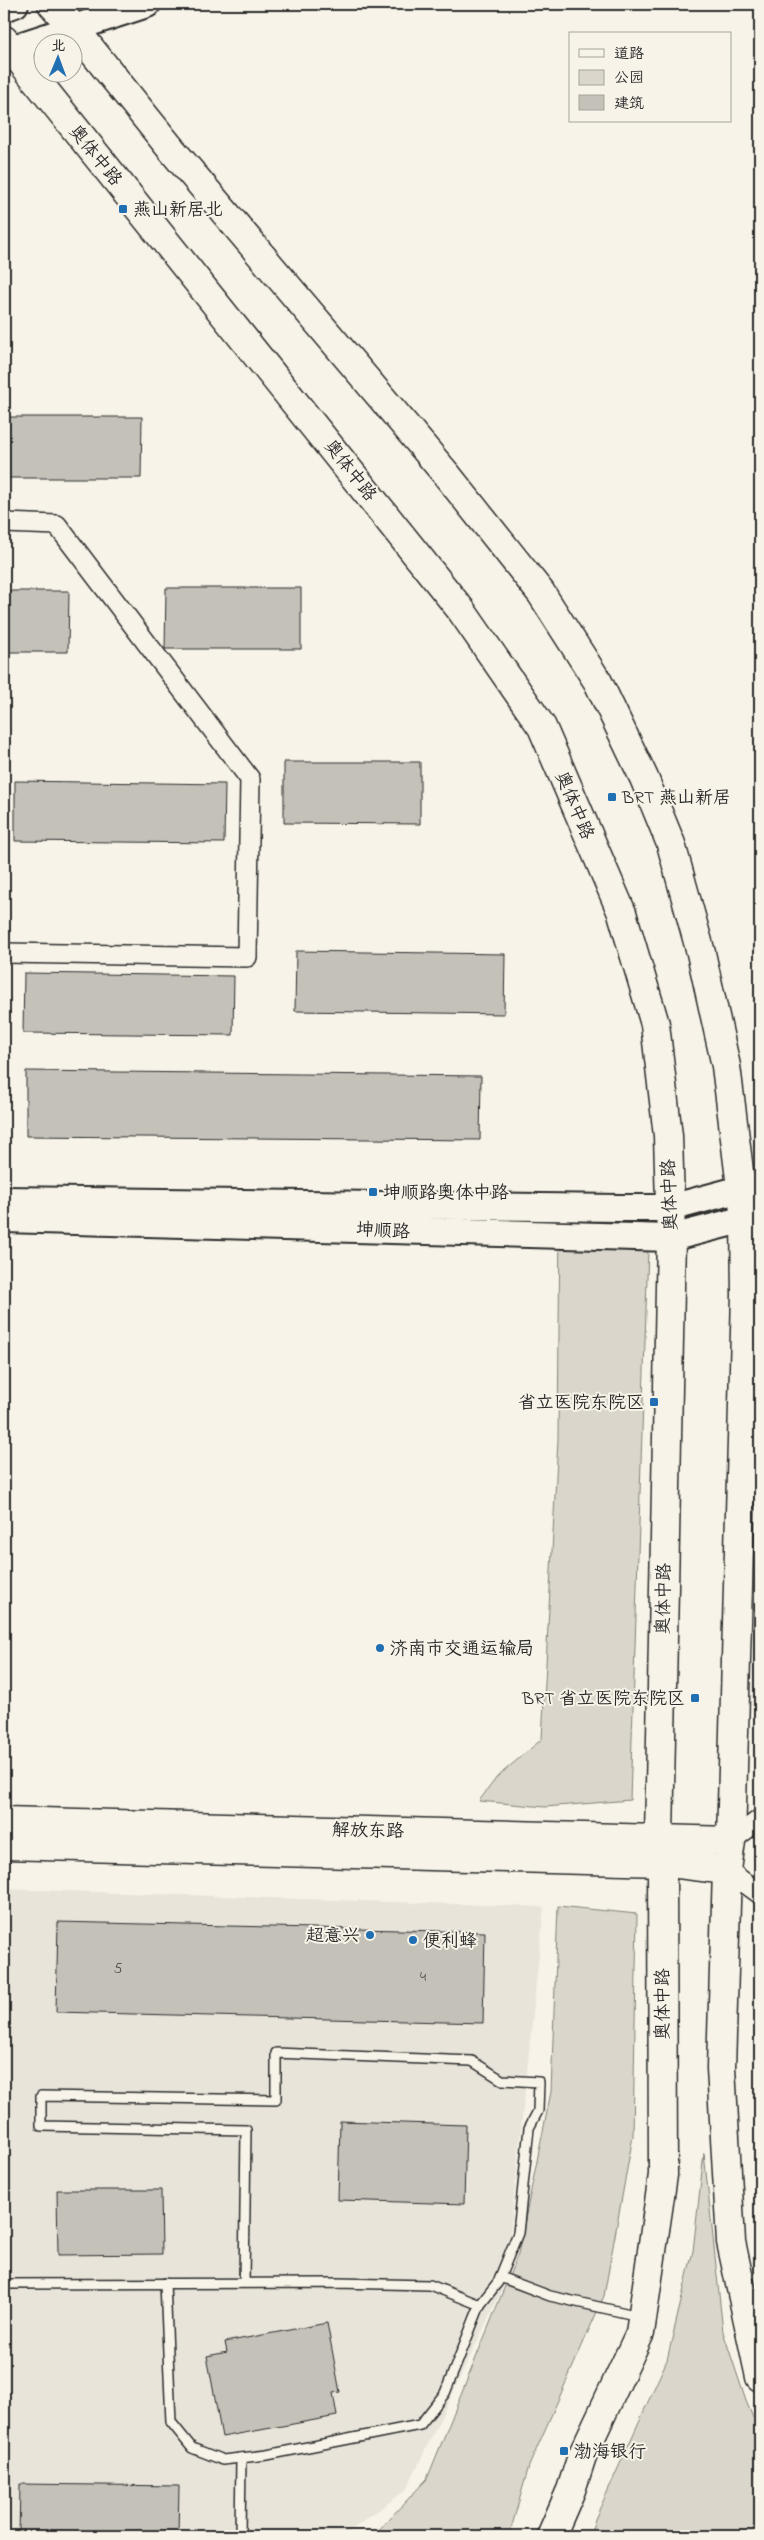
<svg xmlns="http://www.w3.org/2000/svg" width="764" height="2540" viewBox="0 0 764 2540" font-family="'Indie Flower','LXGW WenKai TC',sans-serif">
  <rect width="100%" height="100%" fill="#f7f3e8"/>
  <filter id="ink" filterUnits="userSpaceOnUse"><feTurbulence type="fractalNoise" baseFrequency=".02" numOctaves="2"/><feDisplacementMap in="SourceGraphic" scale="10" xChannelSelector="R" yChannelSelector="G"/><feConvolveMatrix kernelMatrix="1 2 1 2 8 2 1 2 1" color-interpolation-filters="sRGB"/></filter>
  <g filter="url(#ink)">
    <path fill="#e8e4da" d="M4 1889 544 1907 505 2284 406 2490 343 2536H4Z"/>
    <g fill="#dad6cc" stroke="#82807c">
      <path d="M649 1218 630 1800 545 1807 479 1801 497 1777 542 1739 558 1439 560 1223Z"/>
      <path d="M558 1906 637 1914 633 2136 604 2296 529 2466 509 2536H373L427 2479 518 2254 551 2092Z"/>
      <path d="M704 2153 723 2332 746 2401 760 2434V2536H590L595 2519 667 2360 693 2251Z"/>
    </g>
    <g fill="#c4c1b9" stroke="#2b2b2b">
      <path d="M6 417H142L141 478H6Z"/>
      <path d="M166 588H301V649H165Z"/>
      <path d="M4 591H69L68 652H4Z"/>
      <path d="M284 762H420V824L284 823Z"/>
      <path d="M15 781 225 784 224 843 15 841Z"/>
      <path d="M296 951 505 954 504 1014 295 1011Z"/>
      <path d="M24 973 234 976 233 1035 23 1033Z"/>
      <path d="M26 1071 481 1076 480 1140 26 1136Z"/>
      <path d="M58 1922 485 1932 483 2023 56 2012Z"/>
      <path d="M340 2121 466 2125 464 2204 338 2200Z"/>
      <path d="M57 2190H161L162 2254 58 2255Z"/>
      <path d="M327 2323 340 2392 333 2393 337 2416 222 2437 207 2356 227 2352 225 2342Z"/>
      <path d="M20 2484 179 2486 178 2536H19Z"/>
    </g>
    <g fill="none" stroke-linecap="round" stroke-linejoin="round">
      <g stroke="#2b2b2b" stroke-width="12">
        <g id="lane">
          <path d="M500 2277 550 2296 639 2316"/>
          <path d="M165 2283 171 2422 192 2448 223 2460 267 2455 420 2425 445 2393 480 2305"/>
          <path d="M4 2284 336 2283 430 2285 480 2305 498 2282 518 2233 529 2128 538 2111 539 2082 502 2080 472 2061 276 2053V2100L41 2096V2126L246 2130 244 2283"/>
          <path d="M240 2536 241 2458"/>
        </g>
      </g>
      <g stroke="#2b2b2b" stroke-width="22">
        <g id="street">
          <path d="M4 523 57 525 250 779 247 957 4 953"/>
          <path d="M731 1841 760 1819"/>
          <path d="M727 1870 760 1894"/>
        </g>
      </g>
      <g stroke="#2b2b2b" stroke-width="30">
        <g id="secondary">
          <path d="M4 8 15 4"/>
          <path d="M4 51 147 4"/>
          <path d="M4 1200 619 1208H670L741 1189 760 1186"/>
          <path d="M4 1219 671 1238 745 1219 760 1217"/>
        </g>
      </g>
      <g stroke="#2b2b2b" stroke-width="31">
        <g id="primary">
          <path d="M52 4 73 27 172 150 447 475 541 593 598 682 644 778 671 844 701 953 726 1066 745 1219 746 1295 731 1841 727 1870 721 2068 731 2242 760 2377"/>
          <path d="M4 40 461 610 542 727 622 913 655 1024 668 1136 671 1238 659 1837 662 1862 663 2175 640 2333 582 2456 571 2490 551 2536"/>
          <path d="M4 1821 731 1841"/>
          <path d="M4 1845 662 1862 727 1870"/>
        </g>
      </g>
      <use href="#lane" stroke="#f7f3e8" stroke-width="9"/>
      <use href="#street" stroke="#f7f3e8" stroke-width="19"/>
      <use href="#secondary" stroke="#f7f3e8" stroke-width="26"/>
      <use href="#primary" stroke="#f7f3e8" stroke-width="28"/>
    </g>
  </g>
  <g fill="#1f6fb2" stroke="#f7f3e8" stroke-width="2">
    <rect x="118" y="204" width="10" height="10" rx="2.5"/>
    <rect x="607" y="792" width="10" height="10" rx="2.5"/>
    <rect x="368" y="1187" width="10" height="10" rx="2.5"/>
    <rect x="649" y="1397" width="10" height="10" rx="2.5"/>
    <circle cx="380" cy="1648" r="5"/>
    <rect x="690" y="1693" width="10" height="10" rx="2.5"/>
    <circle cx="370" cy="1935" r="5"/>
    <circle cx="413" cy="1940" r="5"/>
    <rect x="559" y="2446" width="10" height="10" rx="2.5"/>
  </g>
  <g text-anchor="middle" stroke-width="4" stroke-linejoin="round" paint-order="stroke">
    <g font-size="15" fill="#51504e">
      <text x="118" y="1973">5</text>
      <text x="423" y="1981">4</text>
    </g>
    <g font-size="18" fill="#2b2b2b" stroke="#f7f3e8">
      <text transform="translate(96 155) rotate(51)" y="6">奥体中路</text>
      <text transform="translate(351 470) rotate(52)" y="6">奥体中路</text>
      <text transform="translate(575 805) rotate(67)" y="6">奥体中路</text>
      <text transform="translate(669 1195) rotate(-92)" y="6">奥体中路</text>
      <text transform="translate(383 1230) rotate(3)" y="6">坤顺路</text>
      <text transform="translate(663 1599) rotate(-89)" y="6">奥体中路</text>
      <text transform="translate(368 1830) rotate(1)" y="6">解放东路</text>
      <text transform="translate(662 2004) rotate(-90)" y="6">奥体中路</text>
    </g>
    <g font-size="18" fill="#2b2b2b" stroke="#f7f3e8" text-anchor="start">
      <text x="133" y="215">燕山新居北</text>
      <text x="622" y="803">BRT 燕山新居</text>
      <text x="383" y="1198">坤顺路奥体中路</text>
      <text x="644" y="1408" text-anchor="end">省立医院东院区</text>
      <text x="390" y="1654">济南市交通运输局</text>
      <text x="685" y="1704" text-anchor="end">BRT 省立医院东院区</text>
      <text x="360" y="1941" text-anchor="end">超意兴</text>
      <text x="423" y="1946">便利蜂</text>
      <text x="574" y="2457">渤海银行</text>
    </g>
  </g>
  <rect width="764" height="2540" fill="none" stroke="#f7f3e8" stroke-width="20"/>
  <rect x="10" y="10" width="744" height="2520" fill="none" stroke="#2b2b2b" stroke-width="2" filter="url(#ink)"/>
  <rect x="569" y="32" width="162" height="90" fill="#f7f3e8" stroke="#a5a39c"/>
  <rect x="579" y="49" width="25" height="8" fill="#f7f3e8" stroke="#a5a39c"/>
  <text x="614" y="58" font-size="15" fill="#2b2b2b">道路</text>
  <rect x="579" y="70" width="25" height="15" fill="#dad6cc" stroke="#a5a39c"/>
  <text x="614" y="82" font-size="15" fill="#2b2b2b">公园</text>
  <rect x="579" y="95" width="25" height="15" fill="#c4c1b9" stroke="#a5a39c"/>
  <text x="614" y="108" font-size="15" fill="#2b2b2b">建筑</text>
  <g transform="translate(58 58) rotate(1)"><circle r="24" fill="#f7f3e8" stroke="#a5a39c"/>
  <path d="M0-4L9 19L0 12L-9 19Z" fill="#1f6fb2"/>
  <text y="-8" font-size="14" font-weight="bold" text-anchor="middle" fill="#2b2b2b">北</text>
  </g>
</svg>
